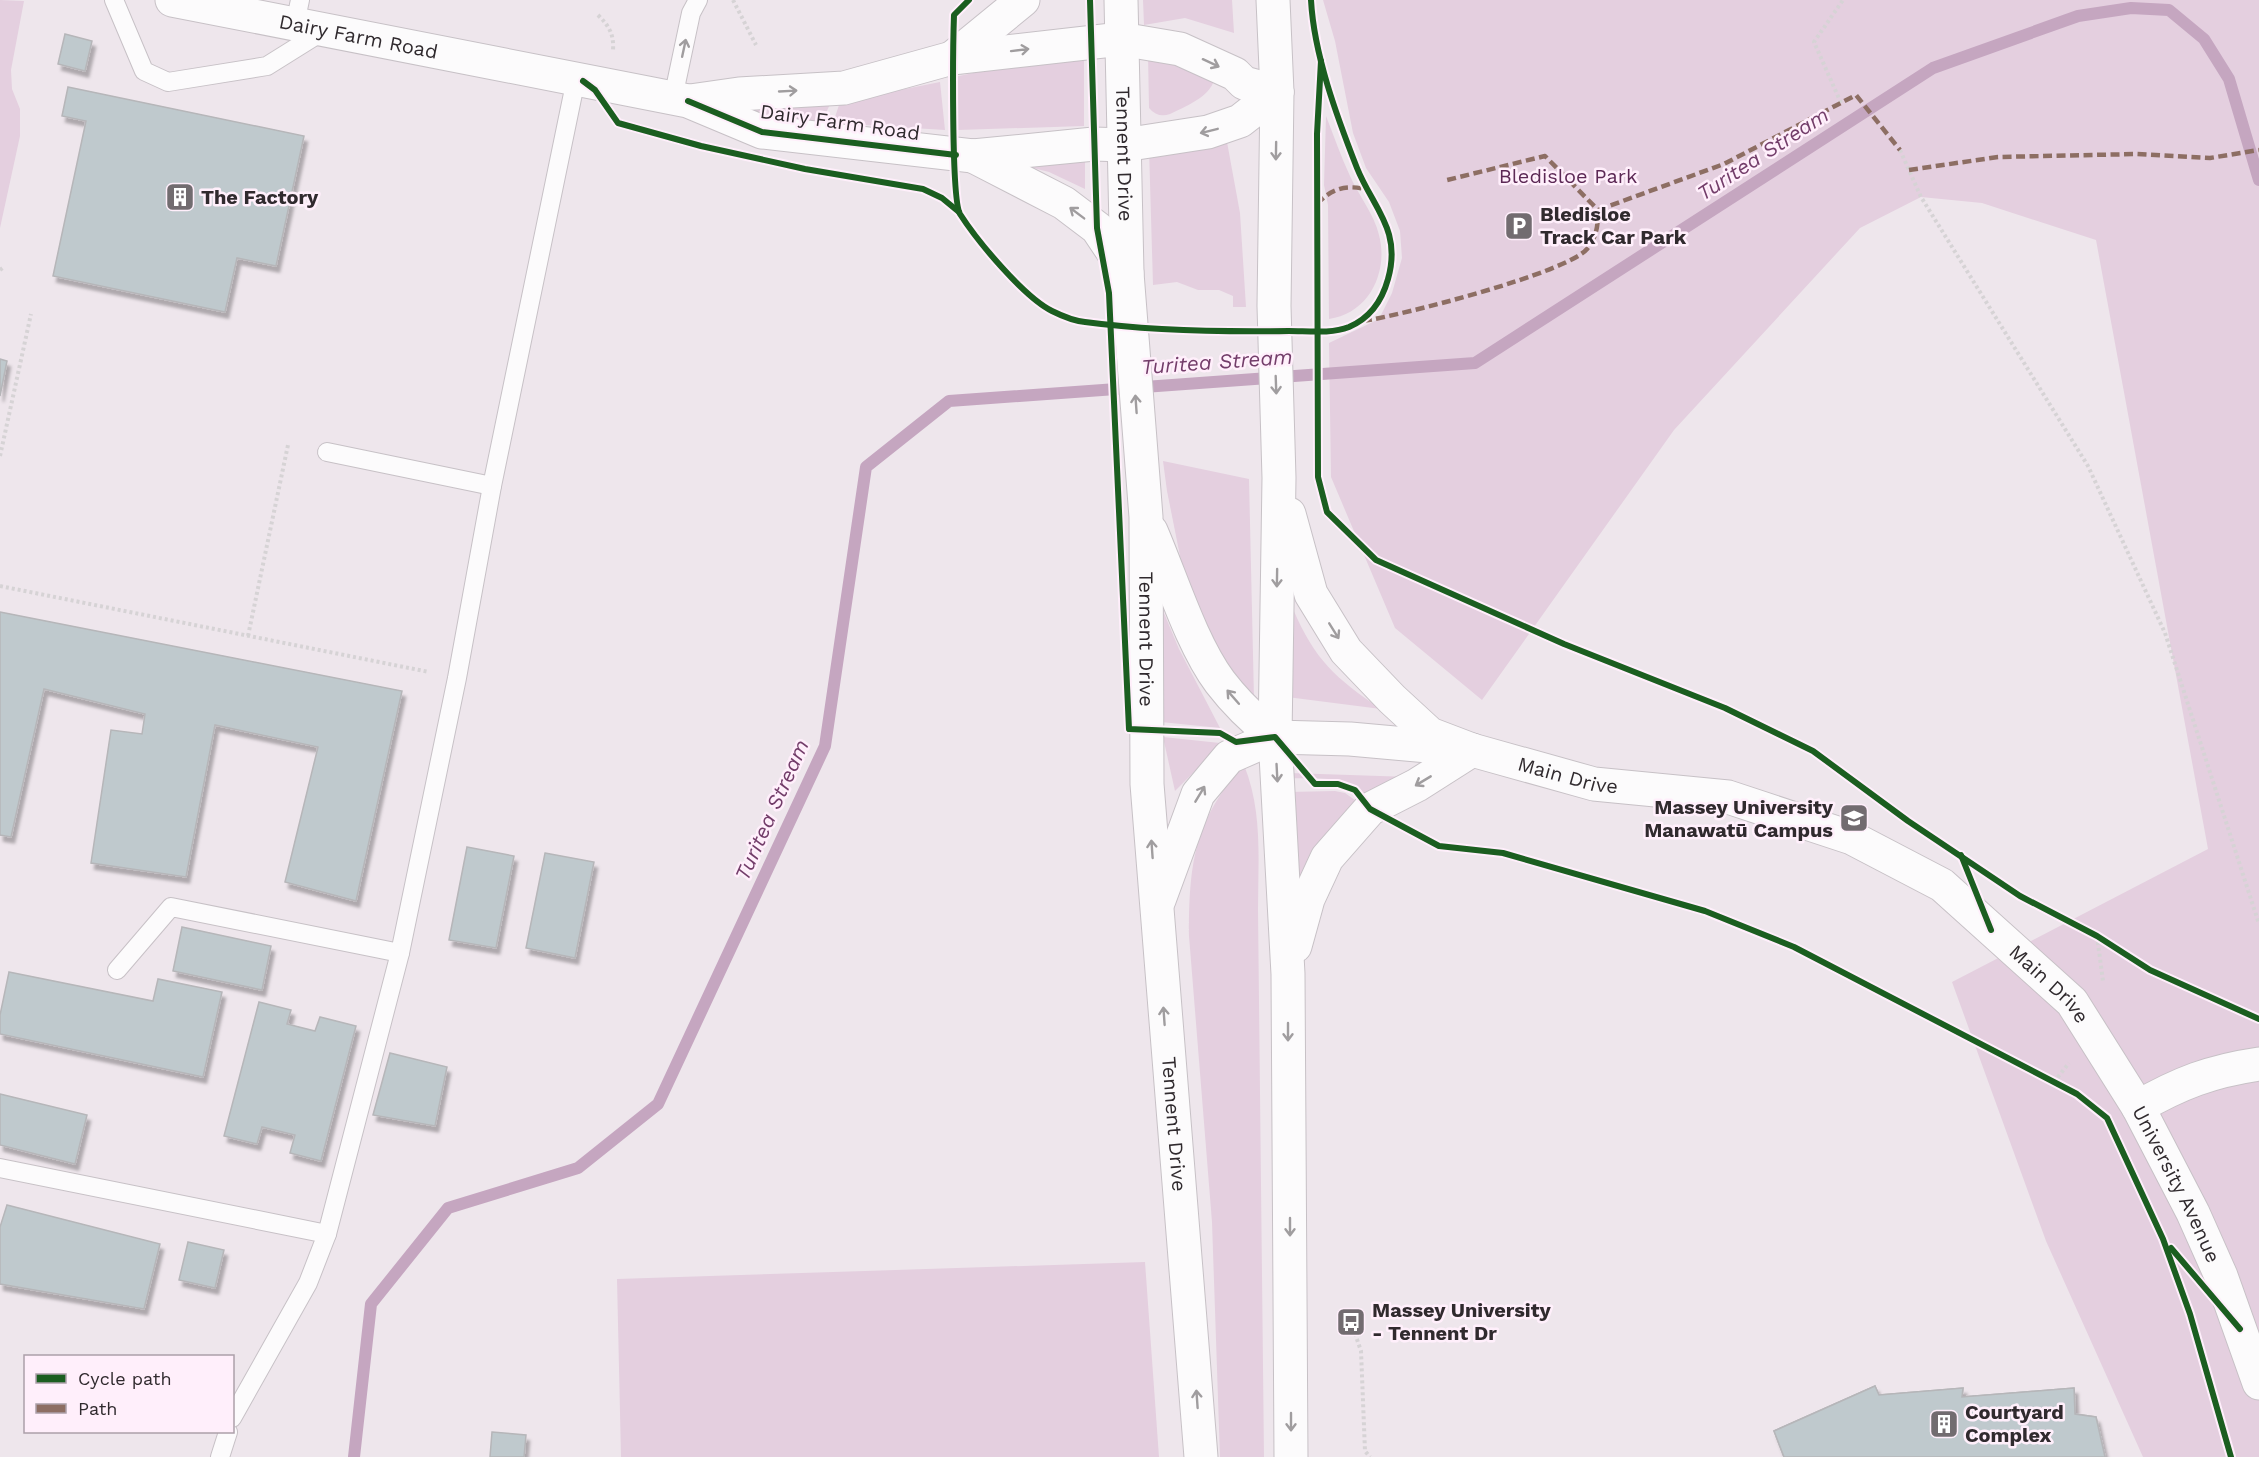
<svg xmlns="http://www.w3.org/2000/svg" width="2259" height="1457" viewBox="0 0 2259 1457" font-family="'Work Sans',sans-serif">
  <defs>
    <filter id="shadow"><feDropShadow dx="3.5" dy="6" stdDeviation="1.5" flood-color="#0004"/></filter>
  </defs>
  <rect width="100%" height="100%" fill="#eee6ec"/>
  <g fill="#e4cfdf">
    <path d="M0 0 24 1 11 70 12 89 20 109V136L0 228Z"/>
    <path d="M1143 0H1232L1234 33 1185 18 1144 25Z"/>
    <path d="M1323 0H2259V1457H2143L2046 1241 1952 982 2208 849 2096 240 1982 203 1921 197 1860 228 1674 430 1482 700 1395 628 1331 477 1329 343 1379 319 1392 293 1402 258 1400 231 1389 202 1366 168 1353 133 1335 41Z"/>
    <path d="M1148 54 1214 80C1210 97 1184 107 1170 114 1162 117 1155 115 1149 108Z"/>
    <path d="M1084 57V126L958 130 954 77 1022 63Z"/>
    <path d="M940 82 945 130 833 123 840 102Z"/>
    <path d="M830 104 822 122 733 110Z"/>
    <path d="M1326 116C1334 136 1341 157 1350 176 1359 196 1374 214 1379 235 1389 273 1368 314 1329 319L1328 205 1324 185Z"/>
    <path d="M1227 142 1240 213 1246 307H1233V296L1219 290H1198L1177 282 1153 285 1149 148Z"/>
    <path d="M1085 156V189L1049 172 1017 164Z"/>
    <path d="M1163 461 1249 479 1254 699 1226 668 1184 576 1167 491Z"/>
    <path d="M1156 594 1179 649 1220 728 1161 722Z"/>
    <path d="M1290 609H1293C1315 660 1335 678 1381 709L1287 697Z"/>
    <path d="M1163 737 1220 743 1216 750 1175 791Z"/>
    <path d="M1244 765C1263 812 1258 861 1258 910L1264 1457H1220L1212 1222 1189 936C1189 864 1194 820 1244 765Z"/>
    <path d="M1290 773 1410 777 1368 797C1347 774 1318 779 1288 778Z"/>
    <path d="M1335 791 1345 793 1359 803 1296 901 1288 792Z"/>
    <path d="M1145 1262 1159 1457H621L617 1279Z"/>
  </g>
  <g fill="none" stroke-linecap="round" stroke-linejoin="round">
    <path stroke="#c5a6c0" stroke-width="12" d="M354 1457 371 1304 448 1208 578 1168 658 1104 825 746 866 467 949 401 1475 363 1933 68 2078 16 2131 8 2169 10 2204 39 2229 79 2259 180"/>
  </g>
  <g fill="#bfc9cd" stroke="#b6b6b9" stroke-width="1.5" filter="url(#shadow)">
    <path d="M65 34 92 41 85 71 58 64Z"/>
    <path d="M68 87 304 136 276 266 237 258 225 312 53 276 86 121 62 116Z"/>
    <path d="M0 359 7 361 0 396Z"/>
    <path d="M0 612 402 691 356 901 285 882 318 747 215 725 186 877 91 863 111 730 142 734 145 714 44 689 11 837 0 835Z"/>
    <path d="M467 847 514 856 496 948 449 940Z"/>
    <path d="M545 853 594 862 575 958 526 948Z"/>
    <path d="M182 927 271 946 262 990 173 971Z"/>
    <path d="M9 972 153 1001 158 979 222 992 203 1077 0 1034V1015Z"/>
    <path d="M259 1002 291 1010 287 1024 315 1031 320 1017 356 1026 321 1161 290 1153 295 1135 262 1127 257 1144 224 1136Z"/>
    <path d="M390 1053 447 1067 435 1126 373 1115Z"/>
    <path d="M0 1094 87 1115 75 1164 0 1145Z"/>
    <path d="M7 1205 160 1244 144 1309 0 1284V1227Z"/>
    <path d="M188 1242 224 1250 215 1288 179 1280Z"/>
    <path d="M1875 1386 1879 1395 1963 1388 1962 1397 2074 1388 2075 1414 2096 1417 2105 1457H1947L1946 1452 1908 1449 1890 1457H1784L1774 1431Z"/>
    <path d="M1875 1386 1879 1395 1963 1388 1962 1397 2074 1388 2075 1414 2096 1417 2105 1457H1784L1774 1431Z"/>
    <path d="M492 1432 526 1435 524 1457H490Z"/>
  </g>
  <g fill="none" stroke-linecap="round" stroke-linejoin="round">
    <g stroke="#c7c1c6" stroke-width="20">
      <g id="service">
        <path d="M114 0 144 71 168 82 267 66 323 31"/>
        <path d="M295 24 300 0"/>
        <path d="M673 98 691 13 698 0"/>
        <path d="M327 452 492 486"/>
        <path d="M117 970 171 907 400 953"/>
        <path d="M0 1168 327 1234"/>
        <path d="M232 1418 308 1283 327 1234 400 953 457 678 492 486 576 79"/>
        <path d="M220 1457 228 1432"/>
      </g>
    </g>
    <g stroke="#c7c1c6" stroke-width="35">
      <g id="minor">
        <path id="s1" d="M172 0 688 101 762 132 973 156 1094 144 1124 145 1208 132 1240 121 1277 92"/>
        <path d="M952 58 1023 0"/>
        <path d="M690 101 739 94 844 88 952 58 1121 39 1180 49 1235 74 1244 83 1277 92"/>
        <path d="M973 156 1064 203 1097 228 1127 273"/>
        <path id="s2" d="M1275 737 1350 739 1472 750 1594 784 1728 797 1852 838 1942 885 2072 1002 2138 1107 2193 1213 2221 1276 2259 1383"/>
        <path d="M2138 1107C2180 1083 2211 1071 2259 1064"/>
      </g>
    </g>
    <g stroke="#c7c1c6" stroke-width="35">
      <g id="secondary">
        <path id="s3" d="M1121 0 1127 273 1146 517 1147 784 1201 1457"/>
        <path d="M1273 0 1277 92 1274 306 1279 478 1275 737 1288 974 1291 1457"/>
        <path d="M1289 514 1311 594 1346 651 1392 699 1430 734 1472 750"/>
        <path d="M1151 531C1171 577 1191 643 1220 682 1236 703 1255 721 1275 737L1229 757 1198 794 1159 900"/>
        <path d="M1295 946 1308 899 1327 858 1370 809 1417 785 1472 750"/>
      </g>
    </g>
    <g stroke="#d6d3d5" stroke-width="4" stroke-dasharray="3 3" stroke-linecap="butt">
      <path d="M733 0 756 45"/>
      <path d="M598 15C609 26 614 34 613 50"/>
      <path d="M1841 103 1814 42 1843 0"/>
      <path d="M1900 150 1921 197 2088 466 2165 633 2259 924"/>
      <path d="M0 270 4 267"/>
      <path d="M0 456 31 314"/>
      <path d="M0 586 429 672"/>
      <path d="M248 636 288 445"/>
      <path d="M2097 936 2103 981"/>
      <path d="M2054 1082 2069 1063"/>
      <path d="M1351 1322 1361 1351 1365 1451 1370 1457"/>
    </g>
    <use href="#service" stroke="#fcfbfc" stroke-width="18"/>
    <use href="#minor" stroke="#fcfbfc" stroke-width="33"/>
    <use href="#secondary" stroke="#fcfbfc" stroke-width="33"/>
    <g stroke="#8d6e63" stroke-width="4.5" stroke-dasharray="9 4.5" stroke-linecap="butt">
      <path d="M1909 170 1998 157 2137 154 2210 158 2259 150"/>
      <path d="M1317 204C1332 188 1347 184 1368 190"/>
      <path d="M1598 210 1724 164 1856 95 1900 150"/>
      <path d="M1363 321C1399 316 1567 273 1587 249 1597 237 1598 225 1598 210L1545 156 1443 181"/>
    </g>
    <g stroke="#ffeffb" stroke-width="10">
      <g id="cycleway">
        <path d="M969 0 954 15C953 43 951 199 960 214 978 242 1024 297 1052 311 1062 316 1075 321 1085 322 1152 331 1222 332 1289 331 1308 331 1331 334 1349 327 1370 318 1382 301 1388 279 1402 230 1373 208 1357 168 1337 117 1314 55 1311 0"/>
        <path d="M1090 0 1097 228 1109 293 1129 729 1220 733 1236 742 1275 737 1315 784H1338L1355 790 1370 809 1439 846 1503 853 1705 911 1794 947 2077 1094 2107 1118 2163 1239 2190 1314 2231 1457"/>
        <path d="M1321 61 1317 134 1318 477 1327 512 1376 560 1564 644 1725 708 1813 751 1908 821 2020 896 2097 936 2150 970 2259 1019"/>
        <path d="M583 81 595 90 618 123 701 146 805 169 923 189 942 198 959 212"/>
        <path d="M688 101 762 132 956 155"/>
        <path d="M1961 855 1991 930"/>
        <path d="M2171 1248 2240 1329"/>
      </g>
    </g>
    <use href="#cycleway" stroke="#1b5e20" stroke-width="6"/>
  </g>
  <defs><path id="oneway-shaft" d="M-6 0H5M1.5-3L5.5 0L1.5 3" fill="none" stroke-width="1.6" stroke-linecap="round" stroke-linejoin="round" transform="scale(1.5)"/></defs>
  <g stroke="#a09d9f">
    <use href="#oneway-shaft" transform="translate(684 48) rotate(-78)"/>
    <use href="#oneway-shaft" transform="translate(1020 50) rotate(-7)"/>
    <use href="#oneway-shaft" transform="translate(1211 63) rotate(25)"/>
    <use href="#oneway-shaft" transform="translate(788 91) rotate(-3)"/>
    <use href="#oneway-shaft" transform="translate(1209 131) rotate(166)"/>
    <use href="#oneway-shaft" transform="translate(1276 151) rotate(91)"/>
    <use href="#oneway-shaft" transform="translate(1077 213) rotate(-143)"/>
    <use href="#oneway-shaft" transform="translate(1276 385) rotate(88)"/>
    <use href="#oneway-shaft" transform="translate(1136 404) rotate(-94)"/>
    <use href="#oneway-shaft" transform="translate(1277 578) rotate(91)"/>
    <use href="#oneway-shaft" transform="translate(1334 631) rotate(58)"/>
    <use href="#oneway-shaft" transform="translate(1233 697) rotate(-131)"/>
    <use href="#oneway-shaft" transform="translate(1277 773) rotate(87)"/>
    <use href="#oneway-shaft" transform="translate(1423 781) rotate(149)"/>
    <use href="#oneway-shaft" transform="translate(1200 794) rotate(-59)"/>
    <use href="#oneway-shaft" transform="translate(1152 849) rotate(-94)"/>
    <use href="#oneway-shaft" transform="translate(1164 1016) rotate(-94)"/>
    <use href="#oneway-shaft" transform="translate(1288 1032) rotate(90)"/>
    <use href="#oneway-shaft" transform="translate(1290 1227) rotate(90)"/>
    <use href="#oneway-shaft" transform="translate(1197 1399) rotate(-94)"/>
    <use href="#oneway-shaft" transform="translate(1291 1422) rotate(90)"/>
  </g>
  <defs>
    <g id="building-square" transform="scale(1.5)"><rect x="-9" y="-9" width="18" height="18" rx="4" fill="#726c70" stroke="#ffeffb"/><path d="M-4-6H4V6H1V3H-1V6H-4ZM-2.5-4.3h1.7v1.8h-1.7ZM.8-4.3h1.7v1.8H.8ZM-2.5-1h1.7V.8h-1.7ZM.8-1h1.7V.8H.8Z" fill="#fff"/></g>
    <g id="parking-square" transform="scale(1.5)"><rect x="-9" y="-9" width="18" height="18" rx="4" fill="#726c70" stroke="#ffeffb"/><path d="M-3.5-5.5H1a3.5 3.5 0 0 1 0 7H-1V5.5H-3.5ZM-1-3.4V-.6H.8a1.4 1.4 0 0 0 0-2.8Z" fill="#fff"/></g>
    <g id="university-square" transform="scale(1.5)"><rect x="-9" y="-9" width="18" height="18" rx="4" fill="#726c70" stroke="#ffeffb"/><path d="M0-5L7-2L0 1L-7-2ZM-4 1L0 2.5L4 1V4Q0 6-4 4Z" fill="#fff"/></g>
    <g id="bus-square" transform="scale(1.5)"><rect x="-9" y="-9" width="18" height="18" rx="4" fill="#726c70" stroke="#ffeffb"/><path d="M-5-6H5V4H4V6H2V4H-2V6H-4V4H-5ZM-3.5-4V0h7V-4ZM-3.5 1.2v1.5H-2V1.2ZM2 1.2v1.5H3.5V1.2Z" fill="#fff"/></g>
  </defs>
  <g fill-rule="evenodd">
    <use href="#building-square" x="180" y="197"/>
    <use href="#parking-square" x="1519" y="226"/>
    <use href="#university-square" x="1854" y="818"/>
    <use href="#bus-square" x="1351" y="1322"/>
    <use href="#building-square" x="1944" y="1424"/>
  </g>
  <g text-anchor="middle" stroke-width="5" stroke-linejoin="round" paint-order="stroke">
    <g font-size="20" fill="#302a2e" stroke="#ffeffb">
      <text dy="7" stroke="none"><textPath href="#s1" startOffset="190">Dairy Farm Road</textPath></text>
      <text transform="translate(840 122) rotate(8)" y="7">Dairy Farm Road</text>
      <text dy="7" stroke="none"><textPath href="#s3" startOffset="154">Tennent Drive</textPath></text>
      <text dy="7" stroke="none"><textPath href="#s3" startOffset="640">Tennent Drive</textPath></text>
      <text dy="7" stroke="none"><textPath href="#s2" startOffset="297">Main Drive</textPath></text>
      <text dy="7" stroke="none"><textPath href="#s2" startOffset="837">Main Drive</textPath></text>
      <text dy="7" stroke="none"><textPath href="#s3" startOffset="1126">Tennent Drive</textPath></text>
      <text dy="7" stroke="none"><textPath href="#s2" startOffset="1076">University Avenue</textPath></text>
    </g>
    <g font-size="20" fill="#5c2855" stroke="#ffeffb">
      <text x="1568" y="183">Bledisloe Park</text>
    </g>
    <g font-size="20" font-weight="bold" fill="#302a2e" stroke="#ffeffb" text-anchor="start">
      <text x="201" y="204">The Factory</text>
      <text x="1540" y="221">Bledisloe<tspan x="1540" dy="23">Track Car Park</tspan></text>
      <text x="1833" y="814" text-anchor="end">Massey University<tspan x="1833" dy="23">Manawatū Campus</tspan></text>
      <text x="1372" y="1317">Massey University<tspan x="1372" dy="23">- Tennent Dr</tspan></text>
      <text x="1965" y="1419">Courtyard<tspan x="1965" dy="23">Complex</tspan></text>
    </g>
    <g font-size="21" font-style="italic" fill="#733d6a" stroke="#ffeffb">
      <text transform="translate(1763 154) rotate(-33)" y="7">Turitea Stream</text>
      <text transform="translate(1217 362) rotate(-4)" y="7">Turitea Stream</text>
      <text transform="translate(772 810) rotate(-66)" y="7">Turitea Stream</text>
    </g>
  </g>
  <rect x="24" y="1355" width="210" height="78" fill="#ffeffb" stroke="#aca0a9" stroke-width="1.5"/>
  <rect x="36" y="1374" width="30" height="9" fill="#1b5e20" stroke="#aca0a9" stroke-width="1.5"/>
  <text x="78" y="1385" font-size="18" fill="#302a2e">Cycle path</text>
  <rect x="36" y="1404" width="30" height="9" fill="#8d6e63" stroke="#aca0a9" stroke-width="1.5"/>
  <text x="78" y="1415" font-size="18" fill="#302a2e">Path</text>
</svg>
